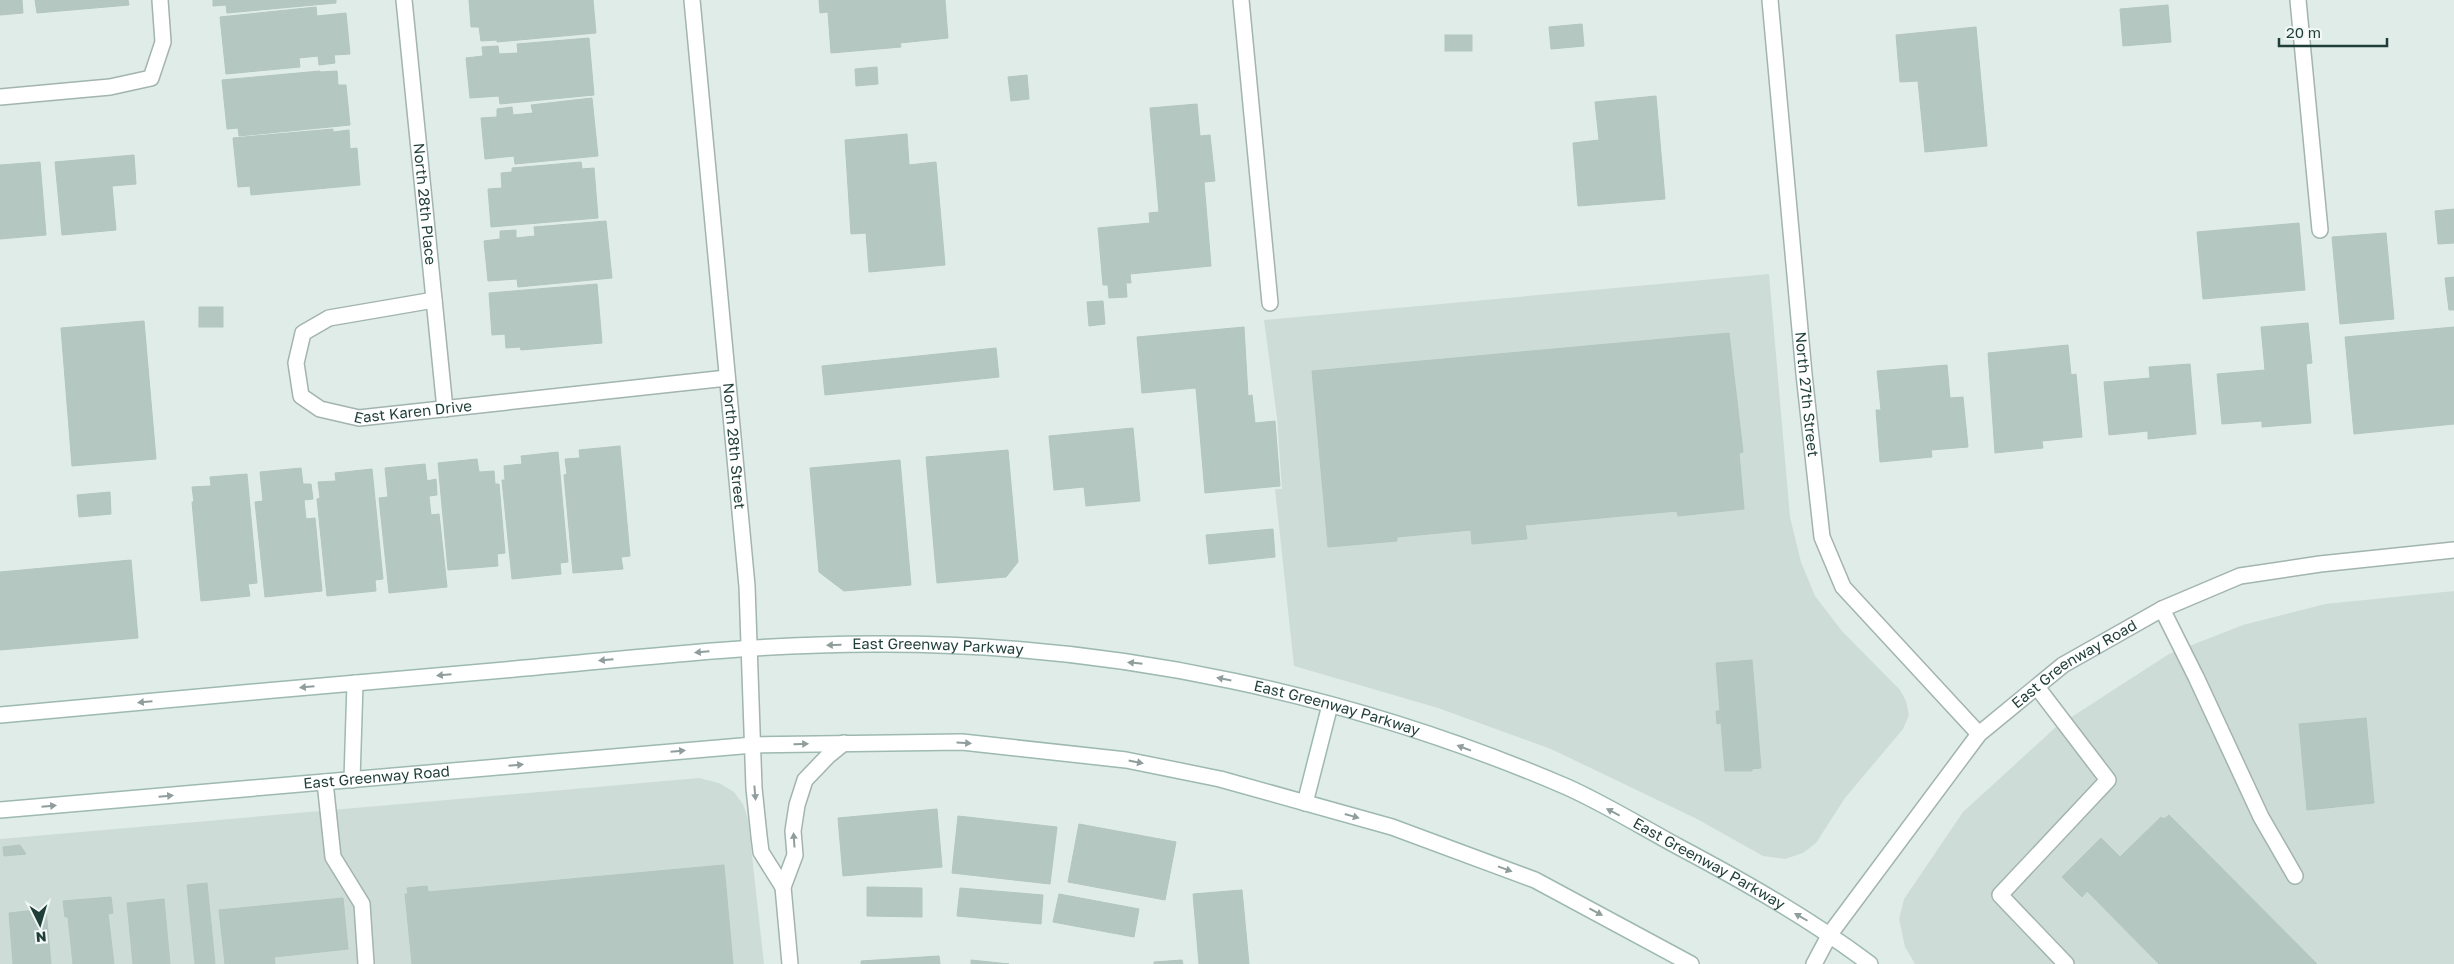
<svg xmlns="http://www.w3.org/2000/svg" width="2454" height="964" viewBox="0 0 2454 964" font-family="'Golos Text',sans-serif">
  <rect width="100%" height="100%" fill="#e0ece8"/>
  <g fill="#cedcd7">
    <path d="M1769 274 1790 517 1801 562 1815 596 1842 631 1900 690 1906 701 1909 715 1903 729 1845 798 1816 843 1803 853 1785 859 1763 856 1697 819 1551 749 1438 708 1294 666 1275 489H1282L1277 418 1264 320Z"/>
    <path d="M2454 591V964H1915L1905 947 1899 919 1904 899 1963 812 2056 727 2169 654 2243 625 2325 604Z"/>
    <path d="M699 778 719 783 734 792 743 804 748 819 764 964H0V839Z"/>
  </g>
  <g fill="#b5c7c1" stroke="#b2c6bf">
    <path d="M0 0H22L23 13 0 15Z"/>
    <path d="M35 0H128L129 5 37 13Z"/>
    <path d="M213 0H336V3L227 13 226 5 213 6Z"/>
    <path d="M469 0H593L596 33 497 42V40L481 41 479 27H471Z"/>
    <path d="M819 0H945L948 38 900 43 901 47 831 53 828 12 820 13Z"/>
    <path d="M2168 5 2171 42 2123 46 2120 9Z"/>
    <path d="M316 7 317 16 346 13 350 54 334 55 335 63 319 65 318 56 299 58 300 67 226 74 220 17Z"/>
    <path d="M1582 24 1584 46 1551 49 1549 27Z"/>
    <path d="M1976 27 1987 146 1925 152 1918 81 1900 82 1896 35Z"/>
    <rect x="1445" y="35" width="27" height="16"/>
    <path d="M589 38 594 95 500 104 499 96 470 98 466 58 483 56 482 47 498 46 499 54 518 53 517 44Z"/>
    <path d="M877 67 878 84 856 86 855 69Z"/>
    <path d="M320 71V72L337 71 338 85H346L350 125 239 136 238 128 227 129 222 80Z"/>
    <path d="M1027 75 1029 99 1011 101 1008 77Z"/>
    <path d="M1656 96 1665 199 1578 206 1573 143 1599 140 1595 102Z"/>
    <path d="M592 98 598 156 515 164 514 156 485 159 481 118 497 117V109L512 107 513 115 533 113 531 105Z"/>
    <path d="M1197 104 1200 136 1210 135 1215 181 1204 182 1211 266 1130 274 1131 283H1126L1127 297 1109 298 1108 285H1103L1098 228 1150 223 1149 213 1159 212 1150 108Z"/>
    <path d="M333 129V132L349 130 350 149 357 148 360 185 251 195 250 186 238 187 233 138Z"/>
    <path d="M907 134 909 165 936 162 945 265 869 272 866 233 851 234 845 140Z"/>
    <path d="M134 155 136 184 112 186 116 230 62 235 55 162Z"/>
    <path d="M40 162 46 235 0 239V165Z"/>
    <path d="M581 162 582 169 594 168 598 218 491 227 488 189 502 188 501 173 512 172V168Z"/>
    <path d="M2454 209V243L2438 244 2435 211Z"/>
    <path d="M606 221 612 278 518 287 517 279 488 281 484 241 500 239V231L516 230V238L535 236 534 227Z"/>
    <path d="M2299 223 2305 290 2203 299 2197 232Z"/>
    <path d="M2386 233 2394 319 2340 324 2332 237Z"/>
    <path d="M2454 277V310H2449L2445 278Z"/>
    <path d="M597 284 602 343 521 350 520 347 506 348 505 334 492 335 489 293Z"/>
    <path d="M1103 301 1105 324 1089 326 1087 302Z"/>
    <rect x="199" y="307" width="24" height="20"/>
    <path d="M144 321 156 459 72 466 61 328Z"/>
    <path d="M2308 323 2312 363 2306 364 2311 423 2262 427V421L2222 424 2217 374 2265 370 2261 327Z"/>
    <path d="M1244 327 1248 396 1252 395 1255 423 1275 421 1280 486 1205 493 1196 388 1142 393 1137 337Z"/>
    <path d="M2454 327V424L2354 434 2345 337Z"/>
    <path d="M1729 333 1743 452 1739 453 1744 509 1678 516 1677 511 1525 525 1527 539 1472 544 1471 530 1397 537V541L1328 547 1312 371Z"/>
    <path d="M2068 345 2071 375 2076 374 2082 437 2042 441 2043 448 1995 453 1988 353Z"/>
    <path d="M996 348 999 377 825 395 822 366Z"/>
    <path d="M2190 364 2196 434 2148 439V431L2109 435 2104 382 2150 378 2149 367Z"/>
    <path d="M1947 365 1950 398 1963 397 1968 447 1931 450 1932 457 1880 462 1876 410H1881L1877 371Z"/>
    <path d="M1133 428 1140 501 1086 506 1084 487 1054 490 1049 436Z"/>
    <path d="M620 446 630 556 621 557 623 569 573 573 564 475 567 474 565 459 580 458 579 450Z"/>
    <path d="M1008 450 1018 562 1006 577 937 583 926 457Z"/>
    <path d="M558 452 568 562 560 563 561 574 512 579 502 480H505L504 466 522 464 521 456Z"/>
    <path d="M477 459 479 472 494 471 495 484H499L505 553 497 554 498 566 448 570 438 463Z"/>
    <path d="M900 460 911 585 844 591 819 572 810 468Z"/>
    <path d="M425 464 427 481 436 479 437 495 429 496 431 515 439 514 447 587 389 593 379 498 388 497 385 468Z"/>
    <path d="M301 468 303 484H311L313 499 304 500 306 519 315 518 322 591 265 597 255 502 263 501 260 472Z"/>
    <path d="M372 469 383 579 375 580 376 591 327 596 317 499 320 498 318 482 336 481 335 473Z"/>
    <path d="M247 474 257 583 248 584 250 596 201 601 192 502H194L192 487 211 486 210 477Z"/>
    <path d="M110 492 111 514 79 517 77 495Z"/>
    <path d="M1273 529 1275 557 1209 564 1206 535Z"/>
    <path d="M131 560 138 638 0 650V572Z"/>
    <path d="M1752 660 1761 768 1752 769V771H1725L1721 723 1717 724 1716 711H1720L1716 663Z"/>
    <path d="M2366 718 2374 803 2307 810 2299 724Z"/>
    <path d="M937 809 942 867 843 876 838 818Z"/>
    <path d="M2169 815 2317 964H2159L2087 891 2082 897 2062 877 2101 838 2120 857 2161 817 2164 819Z"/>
    <path d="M958 816 1057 827 1050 884 952 873Z"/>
    <path d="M1079 824 1176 842 1165 900 1068 882Z"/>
    <path d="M20 845 26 854 4 856 3 847Z"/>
    <path d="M724 865 733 964H412L405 894H408L407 888 427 886 428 892Z"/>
    <path d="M207 883 215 964H195L187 885Z"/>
    <path d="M867 887 922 888V917L867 916Z"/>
    <path d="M960 888 1043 895 1041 924 957 916Z"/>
    <path d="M1242 890 1249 964H1199L1193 894Z"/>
    <path d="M1059 894 1139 909 1134 937 1053 922Z"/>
    <path d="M111 897 113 913 108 914 114 964H73L68 917H65L63 901Z"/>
    <path d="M343 898 348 949 274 957 275 964H225L219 910Z"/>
    <path d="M164 899 170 964H133L127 903Z"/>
    <path d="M46 909 51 964H13L9 913Z"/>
    <path d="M939 956 940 964H861V961Z"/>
    <path d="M971 960 1009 964H971Z"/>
    <path d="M1182 960 1183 964H1154V962Z"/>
  </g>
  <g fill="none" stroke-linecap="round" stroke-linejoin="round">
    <g stroke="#a2b4b0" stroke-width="18">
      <g id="service">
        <path d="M1241 0 1270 303"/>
        <path d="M2298 0 2320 230"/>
        <path d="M2162 609 2196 677 2261 817 2295 876"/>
        <path d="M2037 687 2108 780 2000 895 2066 964"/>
        <path d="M325 782 333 857 362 904 366 964"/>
      </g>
    </g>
    <g stroke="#a2b4b0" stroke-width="18">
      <g id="minor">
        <path id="s1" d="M404 0 445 409"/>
        <path id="s2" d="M1770 0 1804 374 1822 537 1843 587 1979 734"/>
        <path d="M0 97 110 87 151 78 163 42 160 0"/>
        <path id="s3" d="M434 300 329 318 303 333 296 363 301 396 320 409 359 418 727 378"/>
      </g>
    </g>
    <g stroke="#a2b4b0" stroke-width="18">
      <g id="tertiary">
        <path id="s4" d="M692 0 747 586 754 788 759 836 761 852 783 887"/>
        <path d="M790 964 783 887 795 855 793 831 797 805 805 780 828 756 844 743"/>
        <path id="s5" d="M1814 964 1830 934 1979 734 2063 665 2162 609 2240 576 2320 564 2454 550"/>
      </g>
    </g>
    <g stroke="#9db9b1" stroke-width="18">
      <g id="secondary">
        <path id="s6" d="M0 715C172 699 343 684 515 669 638 658 761 643 884 644 1118 644 1353 695 1567 787 1605 804 1642 827 1679 847 1745 882 1810 919 1870 964"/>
        <path d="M352 780 355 683"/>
        <path d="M1305 803 1330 705"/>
        <path id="s7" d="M0 810 753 745 962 742 1126 760 1220 779 1392 827 1535 880 1691 964"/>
      </g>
    </g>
    <use href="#service" stroke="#fff" stroke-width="15"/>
    <use href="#minor" stroke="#fff" stroke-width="15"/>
    <use href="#tertiary" stroke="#fff" stroke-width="15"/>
    <use href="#secondary" stroke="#fff" stroke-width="15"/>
  </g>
  <defs><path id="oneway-solid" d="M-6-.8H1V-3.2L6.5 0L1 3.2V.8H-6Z" transform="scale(1.25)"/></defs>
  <g fill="#8f9e9c">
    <use href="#oneway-solid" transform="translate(834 645) rotate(179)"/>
    <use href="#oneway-solid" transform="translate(702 652) rotate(175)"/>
    <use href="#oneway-solid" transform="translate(606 660) rotate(175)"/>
    <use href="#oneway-solid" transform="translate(1135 663) rotate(-174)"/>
    <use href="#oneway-solid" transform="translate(444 675) rotate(175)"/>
    <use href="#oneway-solid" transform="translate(1224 679) rotate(-169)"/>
    <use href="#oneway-solid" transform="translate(307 687) rotate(175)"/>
    <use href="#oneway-solid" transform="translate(145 702) rotate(175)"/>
    <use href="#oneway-solid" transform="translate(964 743) rotate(4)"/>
    <use href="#oneway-solid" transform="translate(801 744) rotate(-1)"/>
    <use href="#oneway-solid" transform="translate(1464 748) rotate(-159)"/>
    <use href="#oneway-solid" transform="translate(678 751) rotate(-5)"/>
    <use href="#oneway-solid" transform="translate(1136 762) rotate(11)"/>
    <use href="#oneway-solid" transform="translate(516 765) rotate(-5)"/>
    <use href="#oneway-solid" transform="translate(755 793) rotate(85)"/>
    <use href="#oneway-solid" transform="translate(166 796) rotate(-5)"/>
    <use href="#oneway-solid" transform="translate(49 806) rotate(-5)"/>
    <use href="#oneway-solid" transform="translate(1613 812) rotate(-152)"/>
    <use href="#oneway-solid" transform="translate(1352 816) rotate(16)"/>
    <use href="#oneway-solid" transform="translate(794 840) rotate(-94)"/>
    <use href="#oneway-solid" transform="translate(1505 869) rotate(20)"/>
    <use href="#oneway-solid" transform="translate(1596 912) rotate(28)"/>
    <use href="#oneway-solid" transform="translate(1801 917) rotate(-150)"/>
  </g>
  <g text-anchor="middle" stroke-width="4" stroke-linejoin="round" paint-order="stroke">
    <g font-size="15" fill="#1f3e38" stroke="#f1f8f5">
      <text dy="5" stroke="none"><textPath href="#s1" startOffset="205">North 28th Place</textPath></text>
      <text dy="5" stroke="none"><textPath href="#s2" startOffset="396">North 27th Street</textPath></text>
      <text dy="5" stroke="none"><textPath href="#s3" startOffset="318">East Karen Drive</textPath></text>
      <text dy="5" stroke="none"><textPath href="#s4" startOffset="448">North 28th Street</textPath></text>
      <text dy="5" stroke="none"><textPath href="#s6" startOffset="941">East Greenway Parkway</textPath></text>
      <text dy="5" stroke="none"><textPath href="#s5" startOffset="402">East Greenway Road</textPath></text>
      <text dy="5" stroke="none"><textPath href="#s6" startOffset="1346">East Greenway Parkway</textPath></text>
      <text dy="5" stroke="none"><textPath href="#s7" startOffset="378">East Greenway Road</textPath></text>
      <text dy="5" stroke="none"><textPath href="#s6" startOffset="1751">East Greenway Parkway</textPath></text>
    </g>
  </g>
  <g transform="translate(40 924) rotate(175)" stroke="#f1f8f5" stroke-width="4" paint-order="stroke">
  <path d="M0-4L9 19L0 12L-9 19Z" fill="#1f3e38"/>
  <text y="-8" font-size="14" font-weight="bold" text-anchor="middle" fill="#1f3e38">N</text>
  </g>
  <path d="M2279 38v8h108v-8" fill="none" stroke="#1f3e38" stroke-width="2.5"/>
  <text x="2286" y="38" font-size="15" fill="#1f3e38" stroke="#f1f8f5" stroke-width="4" paint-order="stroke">20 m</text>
</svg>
